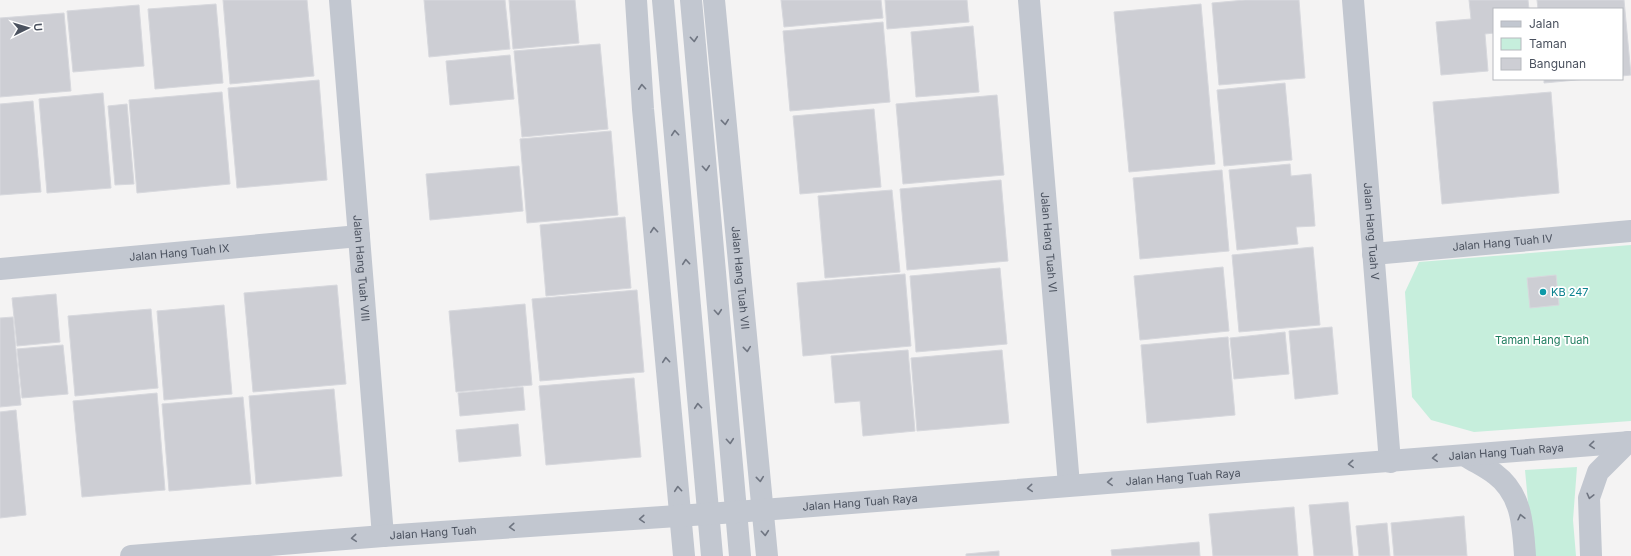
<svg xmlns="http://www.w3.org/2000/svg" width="1631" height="556" viewBox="0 0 1631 556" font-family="Inter,sans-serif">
  <rect width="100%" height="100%" fill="#f4f3f3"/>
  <g fill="#c6eedc">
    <path d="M1631 245V421L1474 432 1431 420 1412 397 1405 292 1419 262Z"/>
    <path d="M1577 467 1573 520 1576 556H1533L1525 470Z"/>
  </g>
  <g fill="#cdced4" stroke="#d7d8dd">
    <path d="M223 0H307L314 76 230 84Z"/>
    <path d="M424 0H505L510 49 429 57Z"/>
    <path d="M509 0H575L579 43 513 49Z"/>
    <path d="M781 0H881L883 18 784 27Z"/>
    <path d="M885 0H967L969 22 887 29Z"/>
    <path d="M1245 0H1299L1305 78 1219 85 1212 3Z"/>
    <path d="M1469 0H1528L1529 9H1494V33L1485 34 1488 71 1441 75 1436 22 1471 19Z"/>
    <path d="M1537 0H1624L1631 75 1622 76V9H1538Z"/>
    <path d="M216 4 223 83 155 89 148 9Z"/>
    <path d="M1201 4 1215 164 1129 172 1114 12Z"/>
    <path d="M139 5 144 66 73 72 67 11Z"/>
    <path d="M64 13 71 91 0 97V18Z"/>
    <path d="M883 22 890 102 790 111 783 31Z"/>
    <path d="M973 26 979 92 916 97 911 32Z"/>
    <path d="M600 44 608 129 522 137 514 51Z"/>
    <path d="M510 55 514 99 450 105 446 61Z"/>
    <path d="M1544 79H1587L1544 83Z"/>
    <path d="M319 80 327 180 237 188 228 88Z"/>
    <path d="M1285 83 1292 160 1224 166 1217 90Z"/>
    <path d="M222 92 230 184 137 193 129 100Z"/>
    <path d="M1551 92 1559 193 1442 204 1433 102Z"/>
    <path d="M103 93 111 188 47 193 39 99Z"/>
    <path d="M997 95 1004 175 903 184 896 104Z"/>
    <path d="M33 101 41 192 0 195V104Z"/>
    <path d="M127 104 134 184 115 185 108 106Z"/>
    <path d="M874 109 881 187 800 194 793 116Z"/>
    <path d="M611 131 618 215 527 223 520 139Z"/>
    <path d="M1290 164 1291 176 1311 174 1315 226 1296 227 1298 244 1237 250 1229 170Z"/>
    <path d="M519 166 523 211 430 220 426 174Z"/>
    <path d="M1222 170 1229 251 1140 259 1133 178Z"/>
    <path d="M1001 180 1008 261 907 270 900 189Z"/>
    <path d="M892 190 900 272 825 278 818 196Z"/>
    <path d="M625 217 631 288 546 296 540 225Z"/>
    <path d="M1313 247 1320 325 1239 332 1232 255Z"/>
    <path d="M1223 267 1229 331 1140 340 1134 276Z"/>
    <path d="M1000 268 1007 344 916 352 910 276Z"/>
    <path d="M905 274 911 346 803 356 797 283Z"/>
    <path d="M1556 275 1559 305 1530 308 1527 278Z"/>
    <path d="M337 285 346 384 253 392 244 293Z"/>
    <path d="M637 290 644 372 540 381 532 299Z"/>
    <path d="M56 294 60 342 17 346 12 298Z"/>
    <path d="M525 304 532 385 456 392 449 311Z"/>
    <path d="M224 305 232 394 164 400 157 311Z"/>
    <path d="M151 309 158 388 75 396 68 316Z"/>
    <path d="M13 317 21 405 0 407V318Z"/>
    <path d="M1332 327 1338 394 1295 399 1289 331Z"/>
    <path d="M1285 332 1289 374 1234 379 1230 338Z"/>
    <path d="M1228 337 1235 415 1147 423 1141 345Z"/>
    <path d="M63 345 68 394 22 398 17 349Z"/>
    <path d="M908 350 915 431 863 436 860 401 835 403 831 356Z"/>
    <path d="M1002 350 1009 423 917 431 911 358Z"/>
    <path d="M634 378 641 457 546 465 539 386Z"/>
    <path d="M523 387 525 410 460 416 458 393Z"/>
    <path d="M334 389 342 476 256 484 249 396Z"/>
    <path d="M157 393 165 490 82 497 73 401Z"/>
    <path d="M243 397 251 484 169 491 162 404Z"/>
    <path d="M16 410 26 515 0 518V412Z"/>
    <path d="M518 424 521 456 459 462 456 430Z"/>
    <path d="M1348 502 1353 556H1314L1309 505Z"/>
    <path d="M1294 507 1298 556H1213L1209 514Z"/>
    <path d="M1464 516 1467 556H1394L1391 523Z"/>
    <path d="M1387 523 1390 556H1359L1356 526Z"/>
    <path d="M1199 542 1200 556H1112L1111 550Z"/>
    <path d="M999 551V556H966V554Z"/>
  </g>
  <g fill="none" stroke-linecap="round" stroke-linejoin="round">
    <g stroke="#c2c7d0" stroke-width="22">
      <path id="s1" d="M340 0 383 536"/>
      <path d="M636 0 643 109 684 556"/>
      <path d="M663 0 712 556"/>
      <path d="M691 0 740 556"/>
      <path id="s2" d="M714 0 767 556"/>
      <path id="s3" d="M1029 0 1069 485"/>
      <path id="s4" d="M1353 0 1390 462"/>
      <path id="s5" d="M1373 254 1631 231"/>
      <path id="s6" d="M0 269 359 236"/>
      <path d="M1466 456C1475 462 1486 467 1495 474 1522 494 1523 526 1525 556"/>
      <path id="s7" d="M131 556 383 536 736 512 1631 442"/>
      <path d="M1591 556 1589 498 1598 472 1628 442"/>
    </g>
  </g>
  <defs><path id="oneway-chevron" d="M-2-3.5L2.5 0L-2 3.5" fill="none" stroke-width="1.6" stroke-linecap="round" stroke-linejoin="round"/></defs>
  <g stroke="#6f7581">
    <use href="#oneway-chevron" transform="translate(694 39) rotate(85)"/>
    <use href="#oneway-chevron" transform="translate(642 87) rotate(-94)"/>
    <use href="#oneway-chevron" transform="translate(725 122) rotate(84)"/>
    <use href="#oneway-chevron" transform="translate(675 133) rotate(-95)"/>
    <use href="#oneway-chevron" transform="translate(706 168) rotate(85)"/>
    <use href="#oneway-chevron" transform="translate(654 230) rotate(-95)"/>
    <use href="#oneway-chevron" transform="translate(686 262) rotate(-95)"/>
    <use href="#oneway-chevron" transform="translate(718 312) rotate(85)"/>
    <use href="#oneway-chevron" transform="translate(747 349) rotate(84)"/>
    <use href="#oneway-chevron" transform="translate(666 360) rotate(-95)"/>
    <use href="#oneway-chevron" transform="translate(698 406) rotate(-95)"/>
    <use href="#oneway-chevron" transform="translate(730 441) rotate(85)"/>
    <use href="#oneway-chevron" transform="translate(1592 445) rotate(175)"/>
    <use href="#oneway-chevron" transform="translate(1435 458) rotate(176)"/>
    <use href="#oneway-chevron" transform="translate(1351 464) rotate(176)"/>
    <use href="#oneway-chevron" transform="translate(760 479) rotate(84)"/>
    <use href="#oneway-chevron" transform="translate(1110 482) rotate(176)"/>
    <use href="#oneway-chevron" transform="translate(1030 488) rotate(175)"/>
    <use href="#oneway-chevron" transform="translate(678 489) rotate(-95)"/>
    <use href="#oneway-chevron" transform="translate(1590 496) rotate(104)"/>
    <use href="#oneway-chevron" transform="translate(1521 517) rotate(-103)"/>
    <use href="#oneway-chevron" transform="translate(642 519) rotate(176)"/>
    <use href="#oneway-chevron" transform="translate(512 527) rotate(176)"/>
    <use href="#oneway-chevron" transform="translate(765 533) rotate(85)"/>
    <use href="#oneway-chevron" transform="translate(354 538) rotate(175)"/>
  </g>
  <circle fill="#0f9aa8" stroke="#fff" stroke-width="1.5" cx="1543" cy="292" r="4"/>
  <g text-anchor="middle" stroke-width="3.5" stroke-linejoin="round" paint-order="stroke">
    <g font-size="11" fill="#4b525f" stroke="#fff">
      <text dy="4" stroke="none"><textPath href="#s4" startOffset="232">Jalan Hang Tuah V</textPath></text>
      <text dy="4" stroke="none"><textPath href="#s5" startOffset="130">Jalan Hang Tuah IV</textPath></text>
      <text dy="4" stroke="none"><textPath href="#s3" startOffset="243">Jalan Hang Tuah VI</textPath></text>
      <text dy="4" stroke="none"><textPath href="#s6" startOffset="180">Jalan Hang Tuah IX</textPath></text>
      <text dy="4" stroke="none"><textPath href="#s1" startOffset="269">Jalan Hang Tuah VIII</textPath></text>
      <text dy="4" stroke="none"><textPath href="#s2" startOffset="279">Jalan Hang Tuah VII</textPath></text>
      <text dy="4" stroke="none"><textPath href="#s7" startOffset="1379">Jalan Hang Tuah Raya</textPath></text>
      <text dy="4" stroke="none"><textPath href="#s7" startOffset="1055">Jalan Hang Tuah Raya</textPath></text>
      <text dy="4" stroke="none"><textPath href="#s7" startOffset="731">Jalan Hang Tuah Raya</textPath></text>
      <text dy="4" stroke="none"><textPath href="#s7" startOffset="303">Jalan Hang Tuah</textPath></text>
    </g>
    <g font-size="11" fill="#0d838f" stroke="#fff" text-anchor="start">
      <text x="1551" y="296">KB 247</text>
    </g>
    <g font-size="11" fill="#1f7d5f" stroke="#fff">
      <text x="1542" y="344">Taman Hang Tuah</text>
    </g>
  </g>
  <rect x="1493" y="8" width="130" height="72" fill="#ffffff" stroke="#b7babf"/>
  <rect x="1501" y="21" width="20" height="6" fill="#c2c7d0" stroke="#b7babf"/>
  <text x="1529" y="28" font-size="12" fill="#4b525f">Jalan</text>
  <rect x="1501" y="38" width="20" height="12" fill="#c6eedc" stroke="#b7babf"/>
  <text x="1529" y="48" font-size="12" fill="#4b525f">Taman</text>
  <rect x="1501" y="58" width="20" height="12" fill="#cdced4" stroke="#b7babf"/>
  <text x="1529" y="68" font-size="12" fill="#4b525f">Bangunan</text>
  <g transform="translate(28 28) rotate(85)" stroke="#ffffff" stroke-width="3" paint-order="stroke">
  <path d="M0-3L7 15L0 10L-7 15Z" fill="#4b525f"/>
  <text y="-6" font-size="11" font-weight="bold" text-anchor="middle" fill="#4b525f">U</text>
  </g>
</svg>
